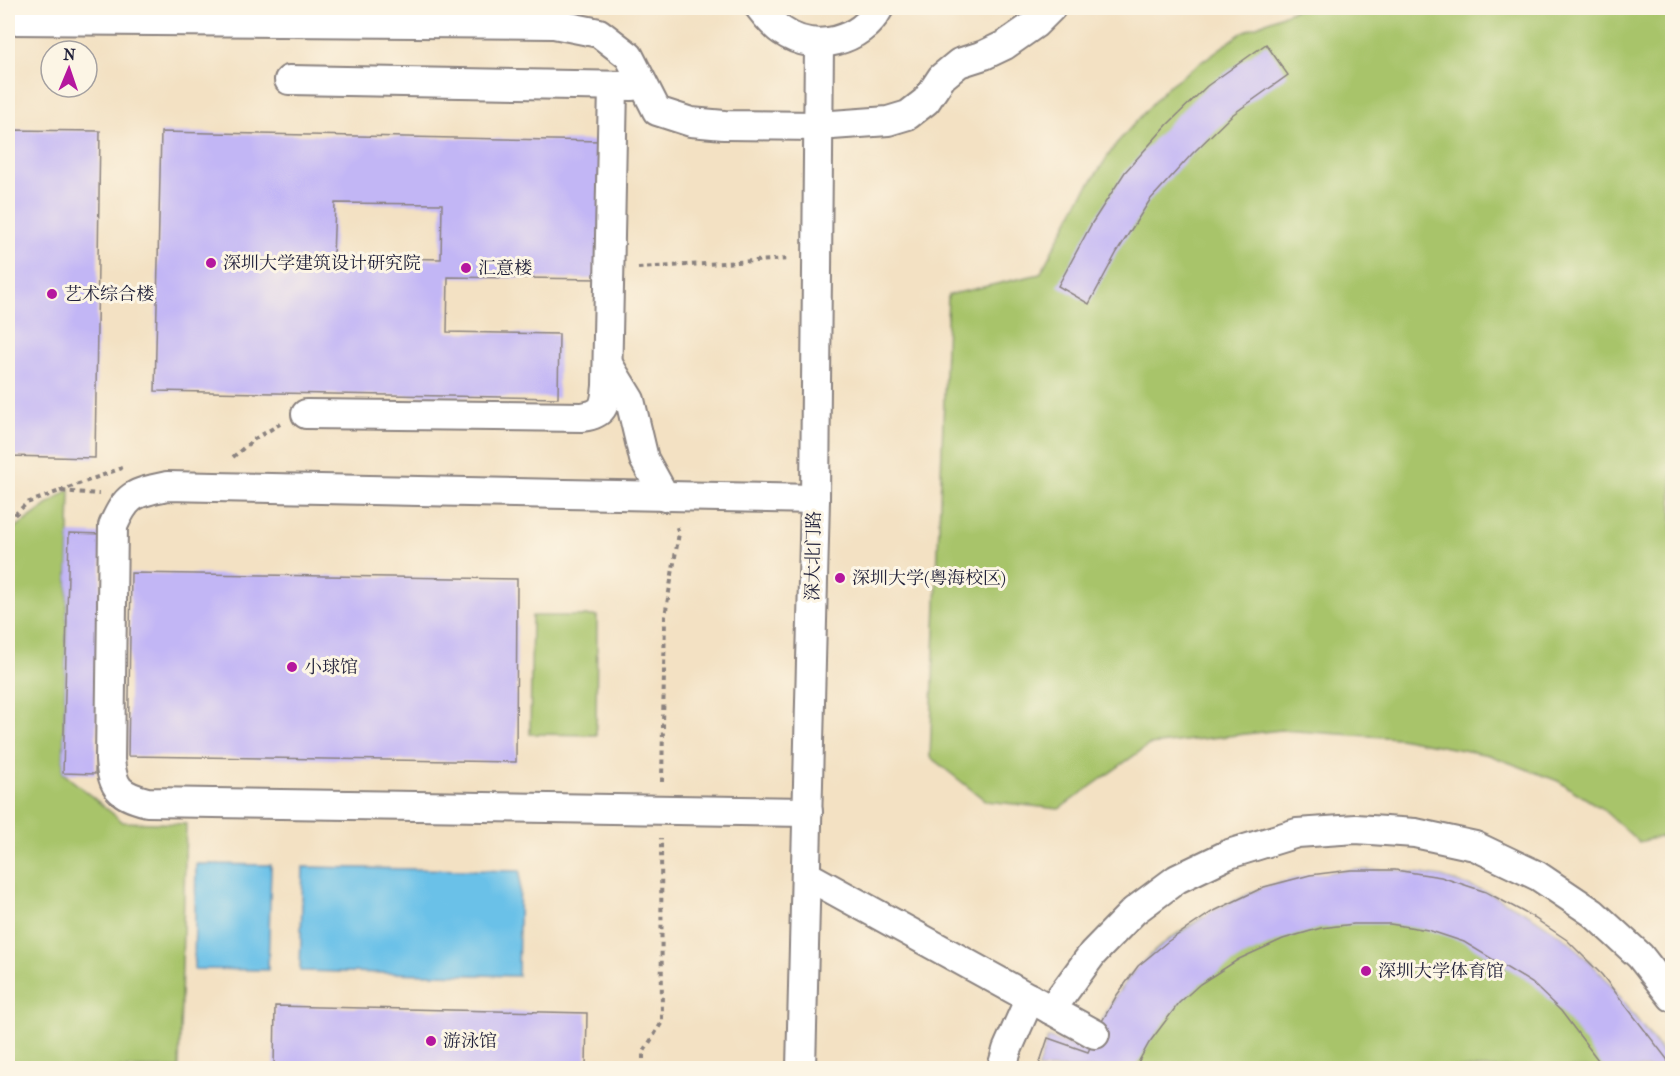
<svg xmlns="http://www.w3.org/2000/svg" width="1680" height="1076" viewBox="0 0 1680 1076" font-family="'IM FELL French Canon','Noto Serif SC',serif">
  <rect width="100%" height="100%" fill="#fcf5e5"/>
  <filter id="ink" filterUnits="userSpaceOnUse"><feTurbulence type="fractalNoise" baseFrequency=".0167" numOctaves="2"/><feDisplacementMap in="SourceGraphic" scale="12" xChannelSelector="R" yChannelSelector="G"/><feConvolveMatrix kernelMatrix="1 2 1 2 8 2 1 2 1" color-interpolation-filters="sRGB"/></filter>
  <filter id="wash" filterUnits="userSpaceOnUse"><feTurbulence type="fractalNoise" baseFrequency=".008" numOctaves="4" result="noise"/><feDisplacementMap in="SourceGraphic" scale="24" xChannelSelector="R" yChannelSelector="G"/><feGaussianBlur stdDeviation="1.35" result="paint"/><feColorMatrix in="noise" values="0 0 0 0 0 0 0 0 0 0 0 0 0 0 0 0 0 1.4 0 .05"/><feComposite in="paint" operator="in"/></filter>
  <g filter="url(#wash)">
    <rect width="100%" height="100%" fill="#f3e1c3"/>
    <g fill="#a8c46a" stroke="#657352" stroke-width="1.5">
      <path d="M1307 8H1672V834L1639 842 1601 808 1558 781 1489 755 1399 738 1281 730 1149 745 1059 809 986 801 930 757 948 295 1040 274 1079 200 1116 144 1168 86 1243 32 1294 10Z"/>
      <path d="M70 489 63 773 123 822 186 824 179 1068H8V533Z"/>
      <path d="M532 616H597L596 735 530 734Z"/>
      <path d="M1351 870H1395L1441 877 1486 892 1531 916 1567 940 1602 975 1667 1058 1670 1068H1038L1048 1038 1088 1052C1101 1022 1116 990 1139 966 1167 936 1205 915 1241 898 1249 894 1257 890 1266 887 1294 878 1322 874 1351 870Z"/>
    </g>
    <g fill="#6bc1e8" stroke="#467292" stroke-width="1.5">
      <path d="M196 864 271 865 268 970 194 969Z"/>
      <path d="M303 867 520 871 518 976 300 971Z"/>
    </g>
    <g id="blocks">
      <g fill="#c2b6f5" fill-rule="evenodd">
        <path d="M1266 44 1288 75 1232 115 1192 154 1150 200 1117 252 1089 304 1058 286 1092 223 1125 172 1167 125 1207 86Z"/>
        <path d="M8 130 100 131 95 458 8 456Z"/>
        <path d="M161 132 602 141 600 279 448 277 447 332 559 334 558 398 155 391ZM335 203 442 204 441 259 333 257Z"/>
        <path d="M69 533 102 534 95 774 63 773Z"/>
        <path d="M131 573 517 579 516 762 128 756Z"/>
        <path d="M1351 870H1395L1441 877 1486 892 1531 916 1567 940 1602 975 1667 1059 1670 1068H1604L1561 1011 1532 983 1464 942 1428 930 1390 924H1354L1321 928 1283 939 1239 959 1200 984 1179 1003 1149 1043 1135 1068H1038L1048 1038 1088 1052 1101 1023 1117 995 1138 966 1167 942 1212 912 1264 887 1310 875Z"/>
        <path d="M275 1006 587 1013 586 1068H274Z"/>
      </g>
    </g>
  </g>
  <g filter="url(#ink)">
    <use href="#blocks" fill-opacity="0" stroke="#8a827f" stroke-width="1.5"/>
    <g fill="none" stroke-linecap="round" stroke-linejoin="round">
      <g stroke="#8a827f" stroke-width="32">
        <g id="minor">
          <path d="M760 8C767 17 773 25 782 31 815 54 861 41 879 8"/>
          <path d="M8 20 554 24 599 33 629 56 657 111 691 122 724 125 818 126 888 121 908 115 926 101 942 77 959 63 984 55 1005 45 1035 24 1051 8"/>
          <path d="M289 80 632 86"/>
          <path d="M608 364 630 400 644 459 665 497"/>
          <path d="M306 414 582 417C604 414 605 406 607 386L613 86"/>
          <path d="M808 812 147 802C119 795 113 788 110 760L113 526C127 494 134 493 167 486L815 499"/>
          <path d="M806 875 1095 1034"/>
          <path d="M1051 1010 1093 953 1134 911 1177 879 1229 854 1297 833 1356 829 1415 833 1475 846 1538 876 1593 913 1640 956 1672 997"/>
          <path d="M801 1068 815 499 819 43"/>
          <path d="M1002 1068 1007 1050 1030 998"/>
        </g>
      </g>
      <g stroke="#8a827f" stroke-width="4" stroke-dasharray="4.5 4.5" stroke-linecap="butt">
        <path d="M638 268 789 259"/>
        <path d="M233 457 253 440 280 424"/>
        <path d="M60 491 122 468"/>
        <path d="M8 521 27 503 60 491 99 494"/>
        <path d="M662 782 665 616 679 533 676 525"/>
        <path d="M643 1068V1053L662 1022 661 838"/>
      </g>
      <use href="#minor" stroke="#fff" stroke-width="28"/>
    </g>
  </g>
  <g fill="#b5179e" stroke="#fcf5e5" stroke-width="2">
    <circle cx="211" cy="263" r="6"/>
    <circle cx="466" cy="268" r="6"/>
    <circle cx="52" cy="294" r="6"/>
    <circle cx="840" cy="578" r="6"/>
    <circle cx="292" cy="667" r="6"/>
    <circle cx="1366" cy="971" r="6"/>
    <circle cx="431" cy="1041" r="6"/>
  </g>
  <g text-anchor="middle" stroke-width="6" stroke-linejoin="round" paint-order="stroke">
    <g font-size="18" fill="#22223b" stroke="#fcf5e5" text-anchor="start">
      <text x="223" y="269">深圳大学建筑设计研究院</text>
      <text x="478" y="274">汇意楼</text>
      <text x="64" y="300">艺术综合楼</text>
      <text x="852" y="584">深圳大学(粤海校区)</text>
      <text x="304" y="673">小球馆</text>
      <text x="1378" y="977">深圳大学体育馆</text>
      <text x="443" y="1047">游泳馆</text>
    </g>
    <g font-size="18" fill="#22223b" stroke="#fcf5e5">
      <text transform="translate(813 556) rotate(-89)" y="6">深大北门路</text>
    </g>
  </g>
  <rect width="1680" height="1076" fill="none" stroke="#fcf5e5" stroke-width="30"/>
  <g transform="translate(69 69) rotate(2)"><circle r="28" fill="#fcf5e5" stroke="#a5a1a1" stroke-width="1.5"/>
  <path d="M0-4.5L10 22L0 15L-10 22Z" fill="#b5179e"/>
  <text y="-9" font-size="16" font-weight="bold" text-anchor="middle" fill="#22223b">N</text>
  </g>
</svg>
